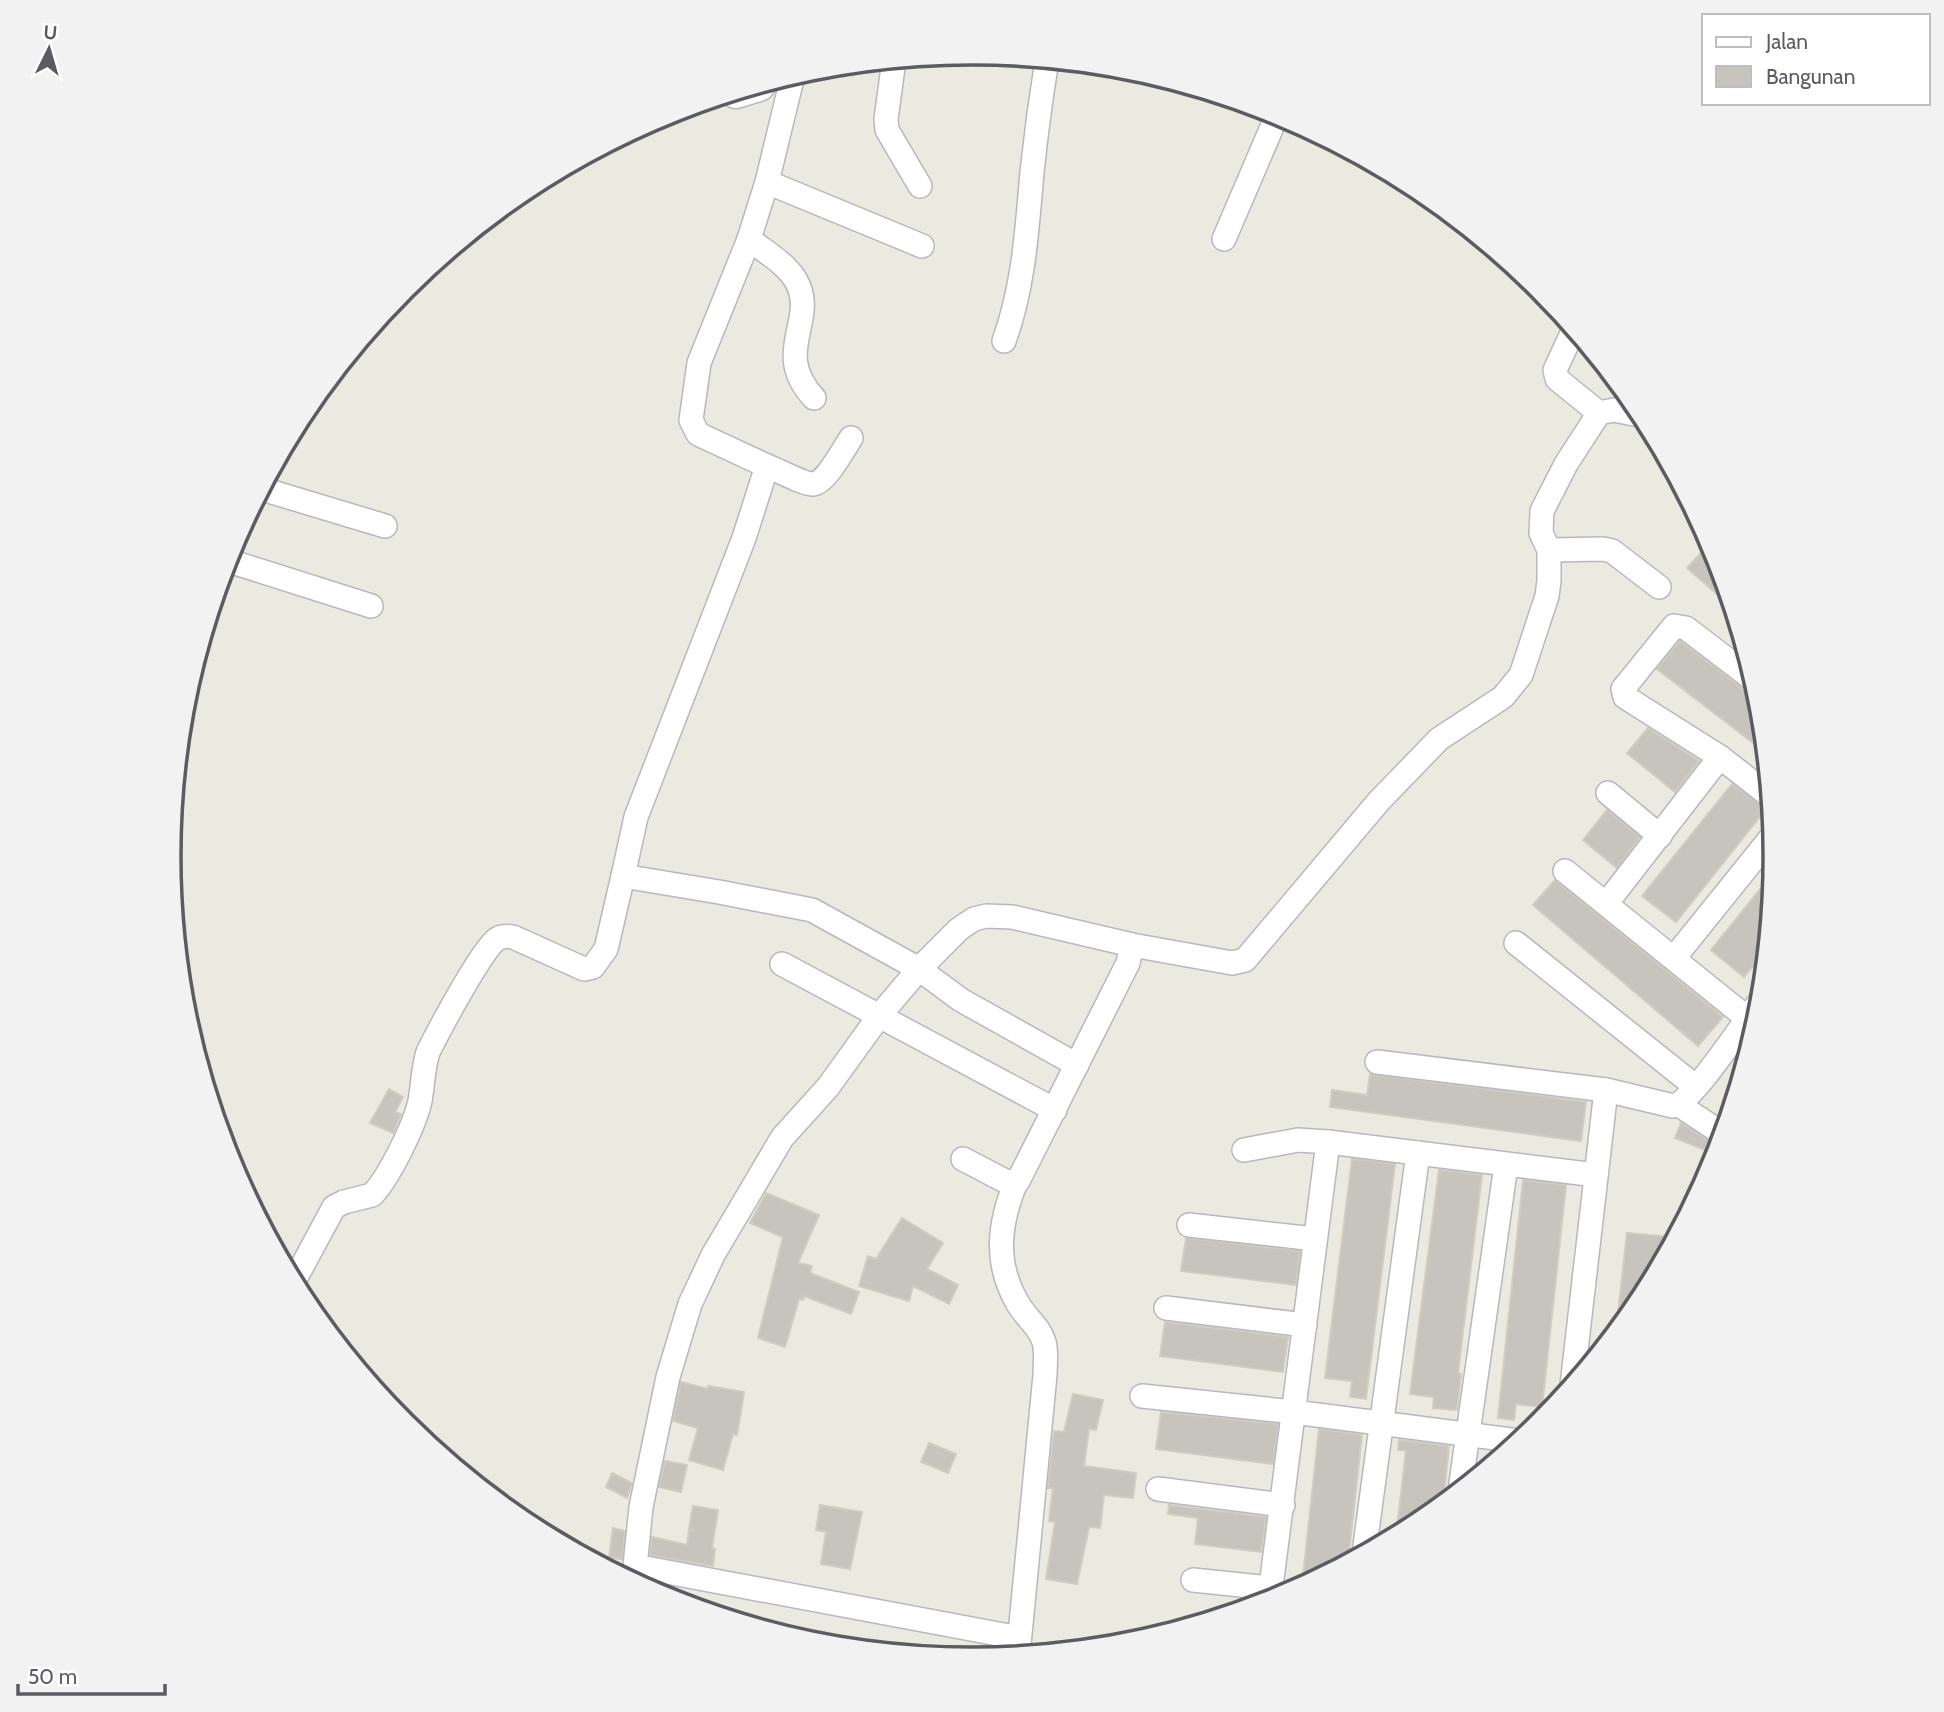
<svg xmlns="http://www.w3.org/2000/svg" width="1944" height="1712" viewBox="0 0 1944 1712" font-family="Cabin,sans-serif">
  <rect width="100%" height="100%" fill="#ebeae1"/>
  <g fill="#c7c4be" stroke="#d0ccc0" stroke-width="2">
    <path d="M1711 542 1714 549 1732 607 1687 568Z"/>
    <path d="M1680 641 1746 691 1758 693 1765 752 1657 669Z"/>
    <path d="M1648 728 1699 761 1675 792 1627 753Z"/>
    <path d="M1732 784 1766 809 1676 922 1642 896Z"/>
    <path d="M1607 810 1640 837 1617 868 1583 840Z"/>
    <path d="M1774 872 1766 950 1744 977 1711 950Z"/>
    <path d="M1555 880 1723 1017 1698 1046 1533 905Z"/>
    <path d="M1370 1074 1586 1102 1581 1141 1330 1107 1332 1090 1367 1095Z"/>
    <path d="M389 1089 403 1097 395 1112 401 1114 393 1133 370 1123Z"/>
    <path d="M1681 1123 1709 1141 1705 1150 1675 1138Z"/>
    <path d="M1352 1159 1395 1164 1366 1399 1350 1397 1352 1381 1325 1378Z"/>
    <path d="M1439 1170 1482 1175 1458 1373 1461 1374 1457 1410 1433 1408 1434 1397 1410 1394Z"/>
    <path d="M1523 1180 1566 1185 1542 1407 1516 1404 1514 1420 1498 1418Z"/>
    <path d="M766 1193 819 1215 798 1263 812 1266 810 1273 859 1292 851 1314 804 1296 803 1300 799 1299 785 1347 758 1338 783 1237 750 1223Z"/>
    <path d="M902 1218 943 1243 927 1269 958 1285 949 1304 913 1286 909 1301 859 1286 868 1256 876 1259Z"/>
    <path d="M1627 1233 1670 1237 1668 1250 1640 1303 1616 1331Z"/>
    <path d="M1186 1238 1300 1251 1296 1285 1181 1271Z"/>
    <path d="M1165 1322 1288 1337 1283 1372 1160 1356Z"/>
    <path d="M681 1382 708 1389V1386L744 1392 737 1435 733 1434 723 1470 689 1460 698 1428 673 1421Z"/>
    <path d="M1073 1394 1103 1400 1096 1430 1089 1429 1084 1466 1136 1473 1133 1498 1104 1495 1100 1528 1089 1527 1077 1584 1046 1579 1055 1522 1049 1521 1053 1488H1048L1054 1431 1064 1432Z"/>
    <path d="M1161 1412 1278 1424 1273 1464 1156 1449Z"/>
    <path d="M1319 1429 1362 1435 1348 1562 1302 1586Z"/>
    <path d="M1399 1440 1449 1446 1443 1504 1418 1524 1396 1536 1406 1451 1398 1450Z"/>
    <path d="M929 1443 956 1454 948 1473 921 1462Z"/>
    <path d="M665 1461 687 1465 681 1492 659 1487Z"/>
    <path d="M612 1473 632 1483 627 1498 606 1487Z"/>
    <path d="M820 1505 862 1512 850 1569 821 1564 826 1532 816 1530Z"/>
    <path d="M1169 1505 1266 1517 1261 1552 1195 1544 1198 1518 1168 1514Z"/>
    <path d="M693 1506 718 1510 712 1548 715 1549 713 1566 650 1555 652 1537 687 1545 689 1530 693 1531 689 1529Z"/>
    <path d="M613 1528 625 1531 622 1559 609 1558Z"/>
  </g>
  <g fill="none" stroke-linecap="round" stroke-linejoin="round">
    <g stroke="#b7b8bd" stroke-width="26">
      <g id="street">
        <path d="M894 60 886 119 887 130 920 186"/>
        <path d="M767 182 922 246"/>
        <path d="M749 239C764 251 785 263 795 279 820 319 770 351 814 398"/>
        <path d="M1224 239 1278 113"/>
        <path d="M1574 329 1555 370 1557 379 1599 413"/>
        <path d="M1004 341C1024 286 1027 229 1032 172 1036 134 1041 97 1047 60"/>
        <path d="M767 466C778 470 803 484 813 484 826 483 844 448 851 438"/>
        <path d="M262 489 385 526"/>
        <path d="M1549 550 1603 549 1612 551 1659 587"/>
        <path d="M226 560 371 606"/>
        <path d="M1720 757 1625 697 1623 689 1674 626 1686 628 1754 680"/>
        <path d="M1608 793 1660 836"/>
        <path d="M1565 871 1747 1018"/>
        <path d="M623 876 636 817 744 538 767 466 698 434 691 420 699 363 749 239 767 182 793 75"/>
        <path d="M1606 904 1720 757 1770 796"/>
        <path d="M1516 943 1696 1087"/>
        <path d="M1674 958 1773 835"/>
        <path d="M782 964 1055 1110"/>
        <path d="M1377 1062 1606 1090 1673 1106C1693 1102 1745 1020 1761 1000"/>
        <path d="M1679 1105 1723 1134"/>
        <path d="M1244 1150 1298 1140 1328 1142"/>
        <path d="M963 1159 1007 1182 1018 1181 1128 963 1132 945 1232 963 1245 960 1379 801 1439 739 1503 697 1521 675 1547 596 1549 581V550L1541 533 1542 511 1566 464 1599 413 1614 410 1644 416"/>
        <path d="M1016 1182C999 1223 994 1262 1017 1302 1024 1316 1040 1327 1044 1342 1047 1352 1045 1364 1045 1375L1018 1655"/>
        <path d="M1189 1225 1315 1239"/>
        <path d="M293 1283 334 1207 344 1202 372 1195C389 1178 415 1124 420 1101 423 1084 423 1068 428 1052 438 1032 482 949 497 939 502 936 507 936 513 937L584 969 593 967 606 949 623 876 719 892 812 910 919 969 961 1000 1077 1065"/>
        <path d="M1166 1308 1305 1325"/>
        <path d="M1572 1385 1606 1090"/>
        <path d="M1142 1396 1294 1412 1519 1441"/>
        <path d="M1158 1489 1283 1505"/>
        <path d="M1460 1490 1506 1165"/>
        <path d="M1364 1553 1418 1153"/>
        <path d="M1193 1580 1270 1588"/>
        <path d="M1269 1602 1328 1142 1596 1175"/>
        <path d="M1019 1638 635 1566 641 1507 668 1377 690 1304 713 1255 782 1138 828 1087 880 1015 919 969 959 929 974 919 986 916 1012 917 1132 945"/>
      </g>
    </g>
    <g stroke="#b7b9bf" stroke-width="35">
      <path id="secondary" d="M736 92 759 85"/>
    </g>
    <use href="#street" stroke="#fff" stroke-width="23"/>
    <use href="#secondary" stroke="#fff" stroke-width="32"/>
  </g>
  <path d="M0 0H1944V1712H0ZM181 856a791 791 0 1 1 1582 0a791 791 0 1 1-1582 0Z" fill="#f2f2f2" fill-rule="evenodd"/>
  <path fill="none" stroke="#5a5c61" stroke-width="3.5" d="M181 856a791 791 0 1 1 1582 0a791 791 0 1 1-1582 0Z"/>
  <rect x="1702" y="14" width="228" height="91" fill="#ffffff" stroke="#bdbec0" stroke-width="2"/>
  <rect x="1716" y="37" width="35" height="10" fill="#ffffff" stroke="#bdbec0" stroke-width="2"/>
  <text x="1766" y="49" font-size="21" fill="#5a5c61">Jalan</text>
  <rect x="1716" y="66" width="35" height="21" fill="#c7c4be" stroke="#bdbec0" stroke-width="2"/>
  <text x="1766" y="84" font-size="21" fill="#5a5c61">Bangunan</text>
  <g transform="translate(49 49) rotate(5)" stroke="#ffffff" stroke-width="5" paint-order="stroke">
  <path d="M0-5L12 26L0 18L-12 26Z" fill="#5a5c61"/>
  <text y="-10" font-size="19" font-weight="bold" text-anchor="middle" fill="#5a5c61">U</text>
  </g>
  <path d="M18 1684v10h147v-10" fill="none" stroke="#5a5c61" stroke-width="3.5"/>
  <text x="28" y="1684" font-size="21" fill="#5a5c61" stroke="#ffffff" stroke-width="5" paint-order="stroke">50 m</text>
</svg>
